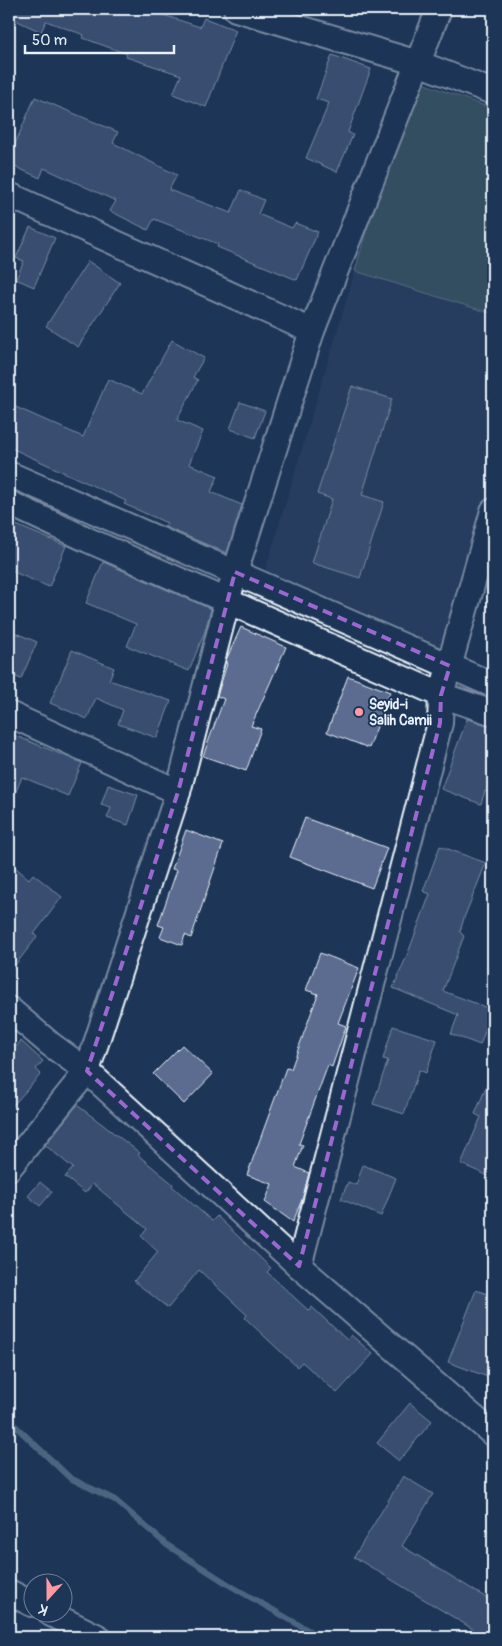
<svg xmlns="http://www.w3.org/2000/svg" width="502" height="1646" viewBox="0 0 502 1646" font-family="Pangolin,sans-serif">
  <rect width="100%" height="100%" fill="#1d3557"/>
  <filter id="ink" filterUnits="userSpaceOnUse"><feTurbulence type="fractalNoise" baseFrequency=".02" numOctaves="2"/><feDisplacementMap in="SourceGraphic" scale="10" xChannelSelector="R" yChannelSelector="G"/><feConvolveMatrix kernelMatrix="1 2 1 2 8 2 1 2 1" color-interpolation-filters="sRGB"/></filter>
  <g filter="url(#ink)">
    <path fill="#304668" d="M355 271 493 314V546L461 656 265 571Z"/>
    <path fill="#4f6e6d" stroke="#9cb0b2" d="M409 78 493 109V314L355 271Z"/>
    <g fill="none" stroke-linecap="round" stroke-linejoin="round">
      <path stroke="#83a1b4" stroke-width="6" d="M9 1420 70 1478 115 1500 167 1545 231 1586 320 1637"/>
    </g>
    <g fill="#5b6c90" stroke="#e8f1f8">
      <path d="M9 9H145L200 27 204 18 236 30 206 107 173 94 181 75 126 57 127 54 83 38 84 35 46 21 41 32 9 17Z"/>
      <path d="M332 55 371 69 348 132 353 135 337 172 306 158 329 103 316 99Z"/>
      <path d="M35 97 118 132 113 143 177 175 169 190 231 213 241 190 264 200 258 214 292 228 295 223 318 232 297 280 217 247 218 244 154 219 148 230 110 211 116 201 44 168 40 178 9 164V158Z"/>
      <path d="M30 227 55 238 34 287 16 279 24 261 16 258Z"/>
      <path d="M88 261 120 283 78 347 46 326Z"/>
      <path d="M172 340 204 358 193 377 198 380 177 420 203 431 189 464 218 476 211 492 242 505 227 553 165 527 167 523 124 504 126 501 9 447V404L83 437 108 379 142 394Z"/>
      <path d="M352 386 392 399 362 495 384 502 360 578 312 563 332 499 317 494Z"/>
      <path d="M240 402 265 411 255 438 230 429Z"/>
      <path d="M9 522 66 546 49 587 9 570Z"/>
      <path d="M103 562 211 609 205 631 189 671 127 646 136 624 86 603Z"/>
      <path d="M241 627 286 647 251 726 261 729 246 771 203 756 224 699 217 696 227 664 226 663V660Z"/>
      <path d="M9 630 37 642 21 679 9 674Z"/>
      <path d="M72 650 114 668 109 680 171 701 157 738 118 724 123 710 96 698 87 719 50 703Z"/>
      <path d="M348 676 390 692 369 748 327 732Z"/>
      <path d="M467 719 493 726V794L485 791 481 804 441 789Z"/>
      <path d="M9 733 82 763 68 796 22 777 9 809Z"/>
      <path d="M108 785 138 795 128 825 107 818 111 808 101 805Z"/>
      <path d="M305 818 387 848 372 888 290 857Z"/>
      <path d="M186 830 223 844 191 938 185 935 182 945 160 937 164 927 158 925 177 870 172 869Z"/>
      <path d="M440 846 486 863 464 918 460 932 464 936 443 991 493 1010 480 1045 451 1034 458 1015 393 988 408 953 430 894 423 891Z"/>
      <path d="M9 862 29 879 33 874 62 897 34 934 37 937 9 973Z"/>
      <path d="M320 953 359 968 338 1023 346 1026 332 1067 328 1065 299 1144 303 1145 295 1167 309 1173 303 1197 293 1222 265 1202 272 1184 247 1175 286 1068 291 1069 318 994 306 990Z"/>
      <path d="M393 1026 437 1040 426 1073 419 1070 404 1114 373 1104 388 1060 383 1059Z"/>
      <path d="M21 1041 43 1061 36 1069 41 1074 9 1110V1054Z"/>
      <path d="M182 1045 213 1074 184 1104 153 1074Z"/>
      <path d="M493 1070V1178L461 1164 481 1117 475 1114Z"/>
      <path d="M77 1105 140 1153 138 1155 173 1184 172 1186 212 1221 217 1216 271 1268 267 1272 309 1311 312 1307 347 1340 351 1335 373 1354 337 1393 302 1362 297 1367 245 1318 247 1315 199 1270 168 1308 134 1281 158 1252 141 1236 147 1229 93 1184 85 1193 65 1177 73 1168 45 1145Z"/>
      <path d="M363 1165 396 1178 381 1216 341 1199 348 1182 356 1185Z"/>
      <path d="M40 1182 52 1192 40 1206 28 1196Z"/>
      <path d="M476 1290 493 1296V1379L448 1362Z"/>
      <path d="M410 1403 432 1421 399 1461 377 1443Z"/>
      <path d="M403 1476 433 1494 402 1546 493 1602V1637H486L354 1557Z"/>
    </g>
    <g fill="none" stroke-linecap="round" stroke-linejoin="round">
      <g stroke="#e8f1f8" stroke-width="28">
        <g id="minor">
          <path d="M236 9 418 63 493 92"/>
          <path d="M9 195 312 331"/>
          <path d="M9 474 493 685"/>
          <path d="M9 503 88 540 441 695 493 713"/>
          <path d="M9 714 178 792"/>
          <path d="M9 1009 50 1044 87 1071 299 1266 493 1434"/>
          <path d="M9 1168 87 1071 178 792 235 572 312 331 439 9"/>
          <path d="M299 1266 440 723 441 695 493 511"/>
          <path d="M9 1592 32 1604"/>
          <path d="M51 1614 98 1637"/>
        </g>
      </g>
      <use href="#minor" stroke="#1d3557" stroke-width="24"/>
    </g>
  </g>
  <path d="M0 0H502V1646H0ZM235 572 450 666 441 695 440 723 299 1266 87 1071 178 792Z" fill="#1d3557" fill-opacity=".55" fill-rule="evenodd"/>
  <path fill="none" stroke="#9c67d0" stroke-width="4" stroke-dasharray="10 6" stroke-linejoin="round" d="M235 572 450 666 441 695 440 723 299 1266 87 1071 178 792Z"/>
  <circle fill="#ff9aa2" stroke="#1d3557" stroke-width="2" cx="359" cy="712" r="5"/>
  <g text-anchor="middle" stroke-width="4" stroke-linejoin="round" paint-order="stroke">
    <g font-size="14" font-weight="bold" fill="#e8f1f8" stroke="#1d3557" text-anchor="start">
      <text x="369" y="709">Seyid-i<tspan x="369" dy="16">Salih Camii</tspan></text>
    </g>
  </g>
  <rect width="502" height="1646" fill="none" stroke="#1d3557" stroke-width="30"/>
  <rect x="15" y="15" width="472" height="1616" fill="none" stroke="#e8f1f8" stroke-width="2" filter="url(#ink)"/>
  <g transform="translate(48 1598) rotate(201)"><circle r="24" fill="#1d3557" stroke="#6e8097"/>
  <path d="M0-4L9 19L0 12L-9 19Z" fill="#ff9aa2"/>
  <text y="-8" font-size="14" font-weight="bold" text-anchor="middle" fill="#e8f1f8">K</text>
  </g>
  <path d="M25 45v8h149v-8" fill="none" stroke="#e8f1f8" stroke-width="2.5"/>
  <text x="32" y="45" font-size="15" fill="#e8f1f8" stroke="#1d3557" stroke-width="4" paint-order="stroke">50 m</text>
</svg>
